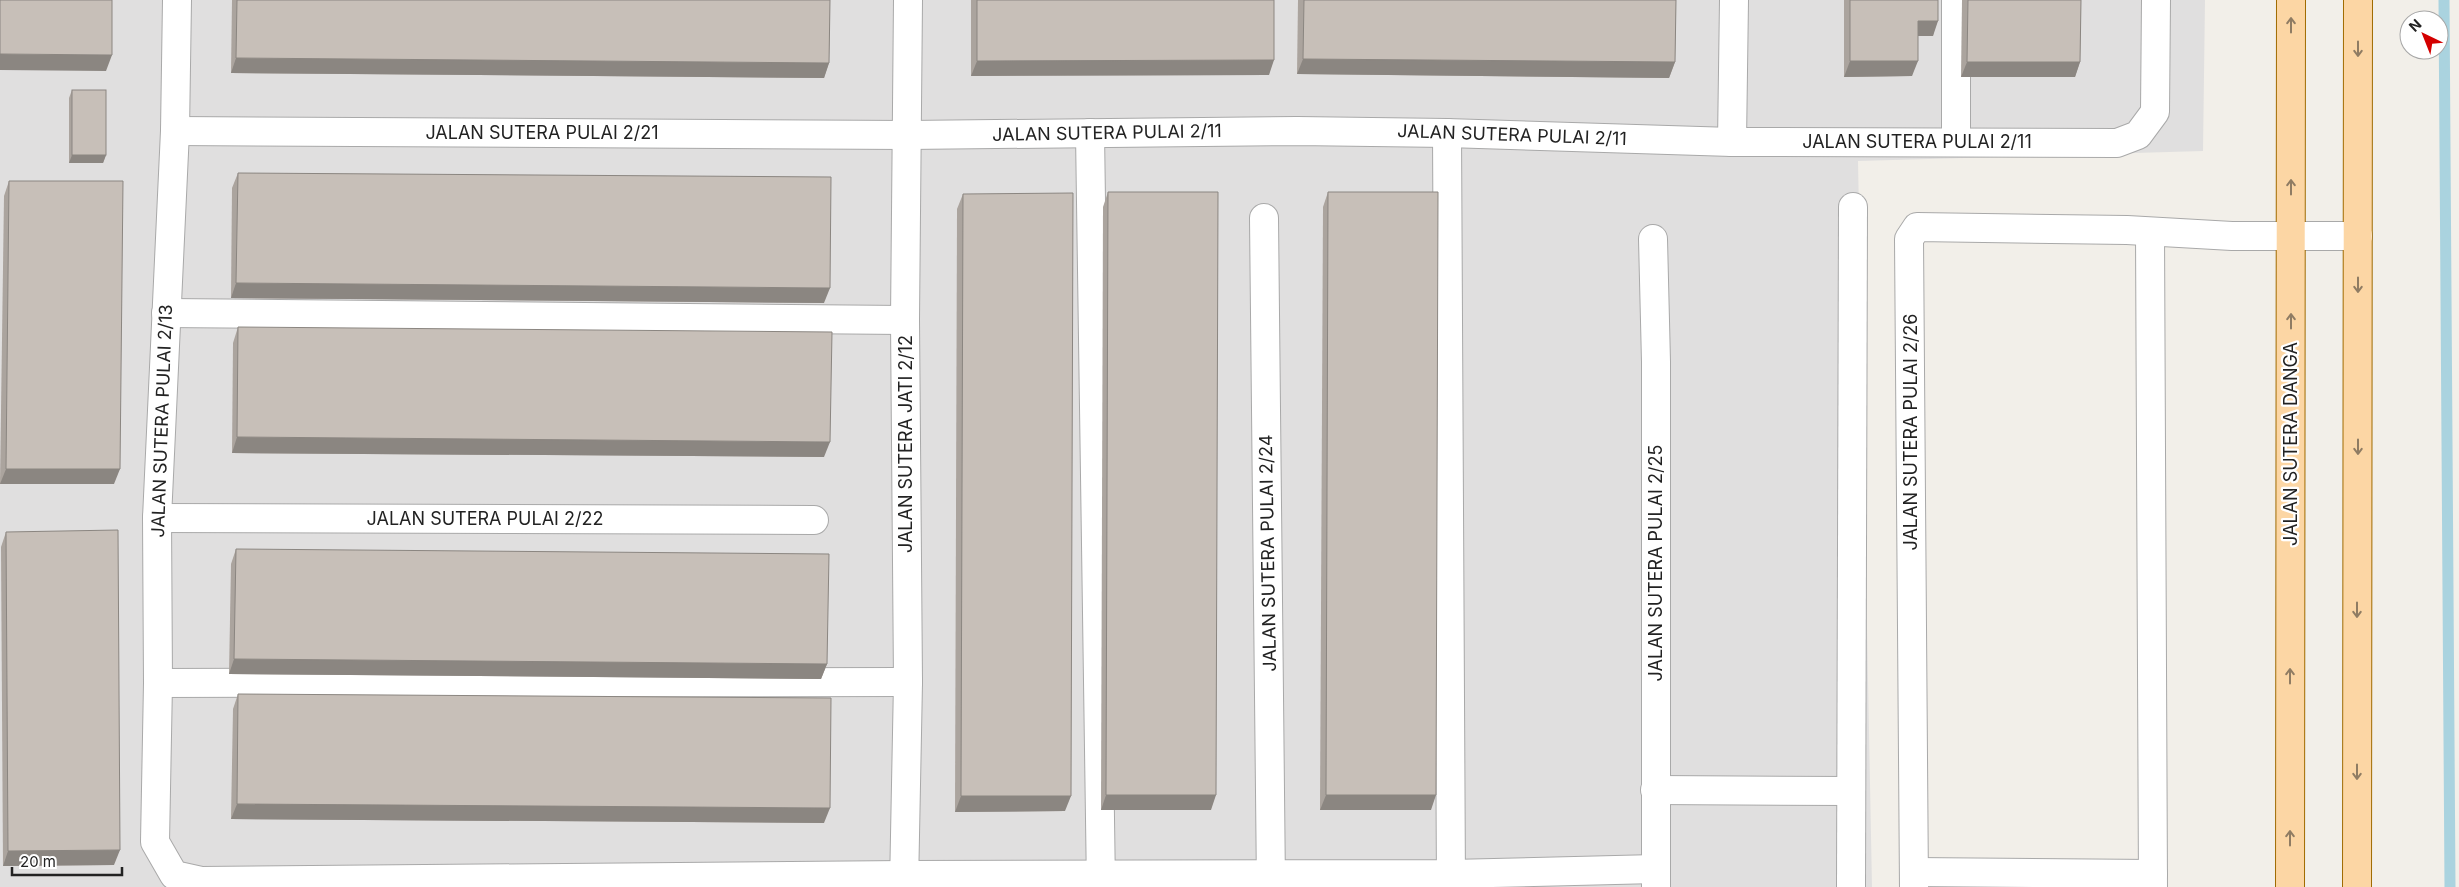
<svg xmlns="http://www.w3.org/2000/svg" width="2459" height="887" viewBox="0 0 2459 887" font-family="Inter,sans-serif">
  <rect width="100%" height="100%" fill="#f2efe9"/>
  <path fill="#e0dfdf" d="M0 0H2205L2203 151 1858 161 1872 887H0Z"/>
  <g fill="none" stroke-linecap="round" stroke-linejoin="round">
    <path stroke="#aad3df" stroke-width="11" d="M2444 0 2450 887"/>
    <g stroke="#a9a9a9" stroke-width="30">
      <g id="minor">
        <path d="M177 0 175 131 157 518 158 683 155 842 174 875 201 881 904 875 1451 874 1656 869"/>
        <path d="M175 131 908 135 1297 131 1447 133 1732 142 2117 143 2138 135 2155 112 2156 0"/>
        <path d="M1090 133 1101 887"/>
        <path d="M1447 133 1451 887"/>
        <path d="M1732 142 1734 0"/>
        <path d="M1956 142V0"/>
        <path d="M1264 218 1271 887"/>
        <path d="M2150 232 2153 887"/>
        <path d="M1653 239 1656 362V887"/>
        <path d="M166 313 905 320"/>
        <path d="M157 518 814 520"/>
        <path d="M158 683 908 682"/>
        <path d="M1655 790 1851 791"/>
        <path d="M1914 872 2153 874"/>
        <path d="M904 887 908 682 905 320 908 0"/>
        <path d="M1851 887 1853 207"/>
        <path d="M1914 887 1909 239 1917 227 2127 230 2232 236H2358"/>
      </g>
    </g>
    <g stroke="#a06b00" stroke-width="30">
      <g id="major">
        <path d="M2290 887 2291 0"/>
        <path d="M2357 887 2358 0"/>
      </g>
    </g>
    <use href="#minor" stroke="#fff" stroke-width="28"/>
    <use href="#major" stroke="#fcd6a4" stroke-width="28"/>
  </g>
  <g fill="#aba49e">
    <path d="M232 0H830L829 63 824 78 231 73Z"/>
    <path d="M971 0H1274L1269 75 971 76Z"/>
    <path d="M1298 0H1676L1675 62 1669 78 1297 74Z"/>
    <path d="M1844 0H1938L1933 36H1918L1912 76 1844 77Z"/>
    <path d="M1962 0H2081L2080 62 2075 77H1961Z"/>
    <path d="M72 90 106 155 103 163H69V98Z"/>
    <path d="M238 173 824 303 231 298 232 188Z"/>
    <path d="M9 181 114 484H0L4 196Z"/>
    <path d="M1108 192 1211 810H1101L1103 207Z"/>
    <path d="M1328 192 1431 810H1320L1323 207Z"/>
    <path d="M963 194 1065 811 955 812 957 209Z"/>
    <path d="M238 327 824 457 232 453 233 343Z"/>
    <path d="M6 532 114 865 3 866 1 547Z"/>
    <path d="M236 549 827 664 821 679 229 674 231 564Z"/>
    <path d="M238 694 824 823 231 819 233 709Z"/>
  </g>
  <g fill="#8b8681">
    <path d="M1918 21H1938L1933 36H1912Z"/>
    <path d="M0 54 112 55 106 71 0 70Z"/>
    <path d="M236 58 829 63 824 78 231 73Z"/>
    <path d="M1303 59 1675 62 1669 78 1297 74Z"/>
    <path d="M1274 60 1269 75 971 76 977 61Z"/>
    <path d="M1850 61H1918L1912 76 1844 77Z"/>
    <path d="M1967 62H2080L2075 77H1961Z"/>
    <path d="M72 155H106L103 163H69Z"/>
    <path d="M236 283 830 288 824 303 231 298Z"/>
    <path d="M237 437 830 442 824 457 232 453Z"/>
    <path d="M6 469H120L114 484H0Z"/>
    <path d="M234 659 827 664 821 679 229 674Z"/>
    <path d="M1106 795H1216L1211 810H1101Z"/>
    <path d="M1326 795H1436L1431 810H1320Z"/>
    <path d="M961 796H1071L1065 811 955 812Z"/>
    <path d="M237 804 830 808 824 823 231 819Z"/>
    <path d="M120 850 114 865 3 866 8 851Z"/>
  </g>
  <g fill="#c7bfb8" stroke="#8b8681">
    <path d="M0 0H112V55L0 54Z"/>
    <path d="M237 0H830L829 63 236 58Z"/>
    <path d="M977 0H1274V60L977 61Z"/>
    <path d="M1304 0H1676L1675 62 1303 59Z"/>
    <path d="M1850 0H1938V21H1918V61H1850Z"/>
    <path d="M1968 0H2081L2080 62H1967Z"/>
    <rect x="72" y="90" width="34" height="65"/>
    <path d="M238 173 831 177 830 288 236 283Z"/>
    <path d="M9 181H123L120 469H6Z"/>
    <path d="M1108 192H1218L1216 795H1106Z"/>
    <path d="M1328 192H1438L1436 795H1326Z"/>
    <path d="M1073 193 1071 796H961L963 194Z"/>
    <path d="M238 327 832 332 830 442 237 437Z"/>
    <path d="M118 530 120 850 8 851 6 532Z"/>
    <path d="M236 549 829 554 827 664 234 659Z"/>
    <path d="M238 694 831 698 830 808 237 804Z"/>
  </g>
  <defs><path id="oneway-shaft" d="M-6 0H5M1.5-3L5.5 0L1.5 3" fill="none" stroke-width="1.6" stroke-linecap="round" stroke-linejoin="round" transform="scale(1.25)"/></defs>
  <g stroke="#8f7c63">
    <use href="#oneway-shaft" transform="translate(2291 25) rotate(-90)"/>
    <use href="#oneway-shaft" transform="translate(2358 49) rotate(90)"/>
    <use href="#oneway-shaft" transform="translate(2291 187) rotate(-90)"/>
    <use href="#oneway-shaft" transform="translate(2358 285) rotate(90)"/>
    <use href="#oneway-shaft" transform="translate(2291 321) rotate(-90)"/>
    <use href="#oneway-shaft" transform="translate(2358 447) rotate(90)"/>
    <use href="#oneway-shaft" transform="translate(2357 610) rotate(90)"/>
    <use href="#oneway-shaft" transform="translate(2290 676) rotate(-90)"/>
    <use href="#oneway-shaft" transform="translate(2357 772) rotate(90)"/>
    <use href="#oneway-shaft" transform="translate(2290 838) rotate(-90)"/>
  </g>
  <g text-anchor="middle" stroke-width="4.5" stroke-linejoin="round" paint-order="stroke">
    <g font-size="18" fill="#222" stroke="#fff">
      <text x="542" y="139">JALAN SUTERA PULAI 2/21</text>
      <text transform="translate(1107 133) rotate(-1)" y="6">JALAN SUTERA PULAI 2/11</text>
      <text transform="translate(1512 135) rotate(2)" y="6">JALAN SUTERA PULAI 2/11</text>
      <text x="1917" y="148">JALAN SUTERA PULAI 2/11</text>
      <text transform="translate(162 421) rotate(-88)" y="6">JALAN SUTERA PULAI 2/13</text>
      <text transform="translate(1911 432) rotate(-90)" y="6">JALAN SUTERA PULAI 2/26</text>
      <text transform="translate(906 444) rotate(-90)" y="6">JALAN SUTERA JATI 2/12</text>
      <text transform="translate(2291 444) rotate(-90)" y="6">JALAN SUTERA DANGA</text>
      <text x="485" y="525">JALAN SUTERA PULAI 2/22</text>
      <text transform="translate(1268 553) rotate(-91)" y="6">JALAN SUTERA PULAI 2/24</text>
      <text transform="translate(1656 563) rotate(-90)" y="6">JALAN SUTERA PULAI 2/25</text>
    </g>
  </g>
  <g transform="translate(2424 35) rotate(317)"><circle r="24" fill="#ffffff" stroke="#a7a7a7"/>
  <path d="M0-4L9 19L0 12L-9 19Z" fill="#d40000"/>
  <text y="-8" font-size="14" font-weight="bold" text-anchor="middle" fill="#222222">N</text>
  </g>
  <path d="M12 867v8h110v-8" fill="none" stroke="#222222" stroke-width="2.5"/>
  <text x="20" y="867" font-size="15" fill="#222222" stroke="#ffffff" stroke-width="4" paint-order="stroke">20 m</text>
</svg>
